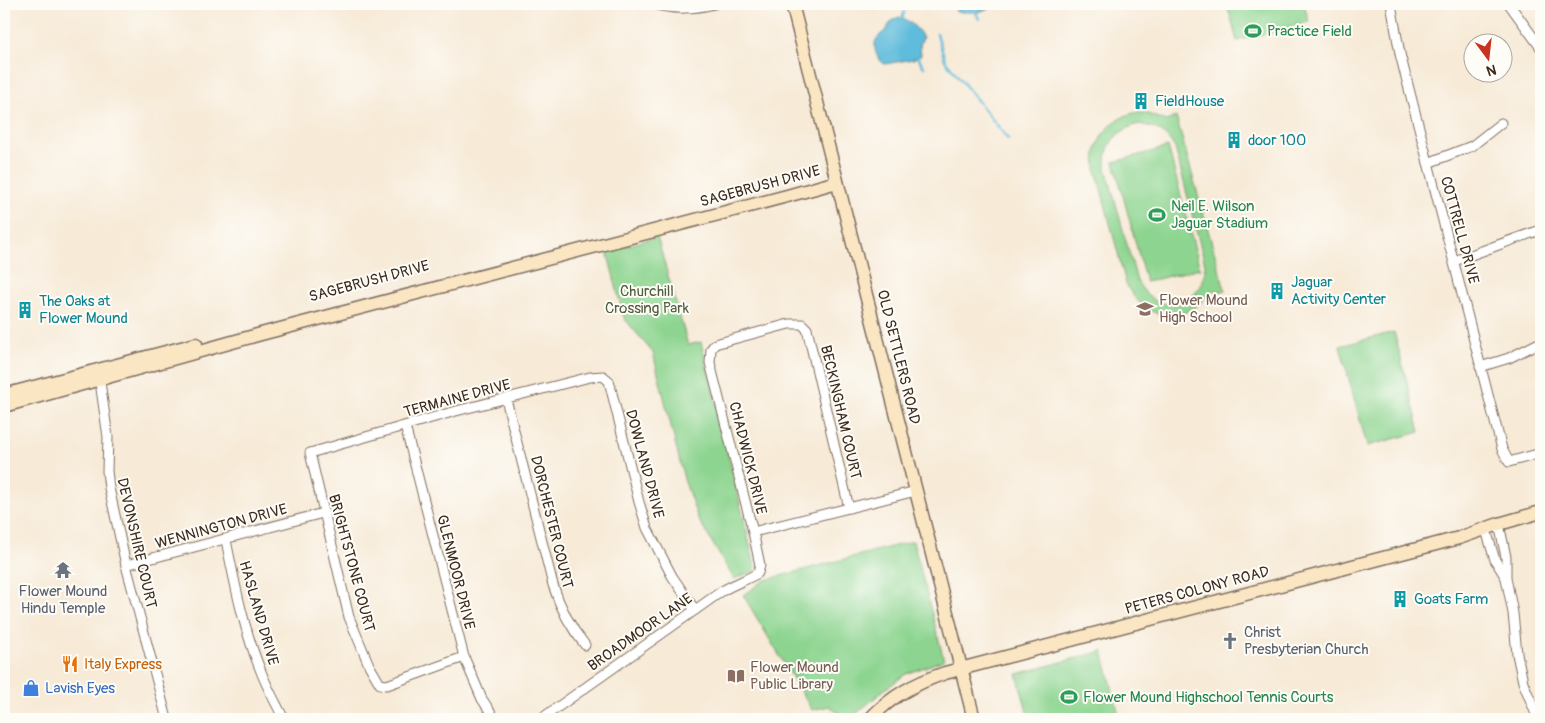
<svg xmlns="http://www.w3.org/2000/svg" width="1545" height="723" viewBox="0 0 1545 723" font-family="Pangolin,sans-serif">
  <rect width="100%" height="100%" fill="#fdfcf7"/>
  <filter id="ink" filterUnits="userSpaceOnUse"><feTurbulence type="fractalNoise" baseFrequency=".02" numOctaves="2"/><feDisplacementMap in="SourceGraphic" scale="10" xChannelSelector="R" yChannelSelector="G"/><feConvolveMatrix kernelMatrix="1 2 1 2 8 2 1 2 1" color-interpolation-filters="sRGB"/></filter>
  <filter id="wash" filterUnits="userSpaceOnUse"><feTurbulence type="fractalNoise" baseFrequency=".0096" numOctaves="4" result="noise"/><feDisplacementMap in="SourceGraphic" scale="20" xChannelSelector="R" yChannelSelector="G"/><feGaussianBlur stdDeviation="1.12" result="paint"/><feColorMatrix in="noise" values="0 0 0 0 0 0 0 0 0 0 0 0 0 0 0 0 0 1.4 0 .05"/><feComposite in="paint" operator="in"/></filter>
  <g filter="url(#wash)">
    <rect width="100%" height="100%" fill="#f7ead7"/>
    <g fill="#8cd48f" stroke="#647f56" fill-rule="evenodd">
      <path d="M1227 4H1304L1309 22 1237 41Z"/>
      <path d="M1133 113H1146L1166 121 1176 117 1225 290 1214 293 1212 289C1188 326 1146 324 1126 284L1096 170C1092 142 1107 121 1133 113ZM1139 124C1158 128 1164 131 1175 148L1205 264C1207 290 1183 313 1156 301 1148 297 1142 289 1137 281L1106 168C1105 143 1116 131 1139 124Z"/>
      <path d="M1168 147 1200 268 1146 282 1114 162Z"/>
      <path d="M657 237 688 345 701 342 756 570 734 579 698 519 684 479 653 353 624 318 607 251Z"/>
      <path d="M1394 332 1420 432 1367 446 1340 346Z"/>
      <path d="M913 541 944 660 906 674 884 690 850 719H846L829 706 812 710 743 595 765 580Z"/>
      <path d="M1103 651 1120 719H1029L1017 674Z"/>
    </g>
    <g fill="#5ebcdc" stroke="#4c737d">
      <path d="M954 4H1000L979 12H956Z"/>
      <path d="M899 17C908 19 918 29 923 37L920 45 921 55 913 59 885 64C878 61 872 48 876 40 878 36 882 34 885 31 890 25 890 20 899 17Z"/>
    </g>
    <g fill="none" stroke-linecap="round" stroke-linejoin="round">
      <g stroke="#5ebcdc" stroke-width="2.5">
        <path d="M929 4 930 6"/>
        <path d="M972 4 979 19"/>
        <path d="M902 20 904 12"/>
        <path d="M937 34 945 60 1008 139"/>
        <path d="M917 56 924 67"/>
      </g>
    </g>
  </g>
  <g filter="url(#ink)">
    <g fill="none" stroke-linecap="round" stroke-linejoin="round">
      <g stroke="#7d6d5f" stroke-width="11">
        <g id="street">
          <path d="M654 4C672 10 696 9 714 4"/>
          <path d="M1391 4 1400 54 1502 449 1509 462 1541 453"/>
          <path d="M1509 4 1541 48"/>
          <path d="M1428 163 1472 146 1501 123"/>
          <path d="M1454 261C1484 251 1512 239 1541 230"/>
          <path d="M1480 367 1509 358 1541 342"/>
          <path d="M99 375 108 437 107 471 109 488 126 565 167 719"/>
          <path d="M506 399 553 585C560 607 570 627 585 645"/>
          <path d="M405 426 464 657 482 699 495 719"/>
          <path d="M1499 524 1506 557V578L1513 613 1517 654 1523 682 1538 719"/>
          <path d="M1486 530 1495 560 1506 578"/>
          <path d="M753 532 916 491"/>
          <path d="M226 540C235 585 244 631 262 674 268 689 276 704 284 719"/>
          <path d="M126 565 323 513"/>
          <path d="M464 657 387 685 380 684 369 665 349 617 310 453 456 411 590 377 603 376 609 381 639 502 647 528 672 576 695 610"/>
          <path d="M541 719 722 591C734 584 746 580 758 573L760 565 753 532 710 363 711 349 715 344 789 324H802L807 329 849 508"/>
        </g>
      </g>
      <g stroke="#7d6d5f" stroke-width="15">
        <g id="secondary">
          <path d="M792 4 974 719"/>
          <path d="M4 395 196 344"/>
          <path d="M4 406 261 334 787 196 837 182"/>
          <path d="M870 719C891 696 916 683 945 673L1459 538 1499 524 1541 512"/>
        </g>
      </g>
      <use href="#street" stroke="#fff" stroke-width="9"/>
      <use href="#secondary" stroke="#fbe6c4" stroke-width="12"/>
    </g>
  </g>
  <defs>
    <g id="stadium-bare" transform="scale(1.35)"><path d="M0-5a6.5 5 0 1 0 0 10a6.5 5 0 1 0 0-10ZM-3.5-1.8h7v3.6h-7Z" fill="#2e9e5b" stroke="#fdfcf7" stroke-width="2.5" paint-order="stroke"/></g>
    <g id="building-bare" transform="scale(1.35)"><path d="M-4-6H4V6H1V3H-1V6H-4ZM-2.5-4.3h1.7v1.8h-1.7ZM.8-4.3h1.7v1.8H.8ZM-2.5-1h1.7V.8h-1.7ZM.8-1h1.7V.8H.8Z" fill="#0f9aa8" stroke="#fdfcf7" stroke-width="2.5" paint-order="stroke"/></g>
    <g id="school-bare" transform="scale(1.35)"><path d="M0-5L7-2L0 1L-7-2ZM-4 1L0 2.5L4 1V4Q0 6-4 4Z" fill="#8d6e63" stroke="#fdfcf7" stroke-width="2.5" paint-order="stroke"/></g>
    <g id="temple-bare" transform="scale(1.35)"><path d="M0-6L5-2H3V0L6.5 2.5H4V6H1.5V3h-3V6H-4V2.5H-6.5L-3 0V-2H-5Z" fill="#6b7280" stroke="#fdfcf7" stroke-width="2.5" paint-order="stroke"/></g>
    <g id="church-bare" transform="scale(1.35)"><path d="M-1.2-6h2.4v3.5h3.3v2.4h-3.3V6h-2.4V-.1h-3.3v-2.4h3.3Z" fill="#6b7280" stroke="#fdfcf7" stroke-width="2.5" paint-order="stroke"/></g>
    <g id="restaurant-bare" transform="scale(1.35)"><path d="M-5-6h1v4h1v-4h1v4h1v-4h1v5L-1.5 .5V6h-2V.5L-5-1ZM5-6V6H3V1.5H1.5Q1.5-4 5-6Z" fill="#e8710a" stroke="#fdfcf7" stroke-width="2.5" paint-order="stroke"/></g>
    <g id="library-bare" transform="scale(1.35)"><path d="M-6-4Q-3-5.5-.7-3.5V5Q-3 3-6 4ZM6-4Q3-5.5 .7-3.5V5Q3 3 6 4Z" fill="#8d6e63" stroke="#fdfcf7" stroke-width="2.5" paint-order="stroke"/></g>
    <g id="shop-bare" transform="scale(1.35)"><path d="M-5-2.5h2.3a2.7 3.5 0 0 1 5.4 0H5L5.5 6h-11ZM-1.5-2.5h3a1.5 2.3 0 0 0-3 0Z" fill="#3f7fe0" stroke="#fdfcf7" stroke-width="2.5" paint-order="stroke"/></g>
  </defs>
  <g fill-rule="evenodd">
    <use href="#stadium-bare" x="1253" y="31"/>
    <use href="#building-bare" x="1141" y="101"/>
    <use href="#building-bare" x="1234" y="140"/>
    <use href="#stadium-bare" x="1157" y="215"/>
    <use href="#building-bare" x="1277" y="291"/>
    <use href="#school-bare" x="1145" y="309"/>
    <use href="#building-bare" x="25" y="310"/>
    <use href="#temple-bare" x="63" y="570"/>
    <use href="#building-bare" x="1400" y="599"/>
    <use href="#church-bare" x="1230" y="641"/>
    <use href="#restaurant-bare" x="70" y="664"/>
    <use href="#library-bare" x="736" y="676"/>
    <use href="#shop-bare" x="31" y="688"/>
    <use href="#stadium-bare" x="1069" y="697"/>
  </g>
  <g text-anchor="middle" stroke-width="4" stroke-linejoin="round" paint-order="stroke">
    <g font-size="15" fill="#27864d" stroke="#fdfcf7" text-anchor="start">
      <text x="1267" y="36">Practice Field</text>
      <text x="1171" y="211">Neil E. Wilson<tspan x="1171" dy="17">Jaguar Stadium</tspan></text>
      <text x="1083" y="702">Flower Mound Highschool Tennis Courts</text>
    </g>
    <g font-size="15" fill="#0d838f" stroke="#fdfcf7" text-anchor="start">
      <text x="1155" y="106">FieldHouse</text>
      <text x="1248" y="145">door 100</text>
      <text x="1291" y="287">Jaguar<tspan x="1291" dy="17">Activity Center</tspan></text>
      <text x="39" y="306">The Oaks at<tspan x="39" dy="17">Flower Mound</tspan></text>
      <text x="1414" y="604">Goats Farm</text>
    </g>
    <g font-size="15" fill="#3b2a1e" stroke="#fdfcf7">
      <text transform="translate(760 186) rotate(-15)" y="5">SAGEBRUSH DRIVE</text>
      <text transform="translate(1460 230) rotate(75)" y="5">COTTRELL DRIVE</text>
      <text transform="translate(369 281) rotate(-15)" y="5">SAGEBRUSH DRIVE</text>
      <text transform="translate(899 357) rotate(76)" y="5">OLD SETTLERS ROAD</text>
      <text transform="translate(457 398) rotate(-15)" y="5">TERMAINE DRIVE</text>
      <text transform="translate(841 412) rotate(77)" y="5">BECKINGHAM COURT</text>
      <text transform="translate(748 458) rotate(76)" y="5">CHADWICK DRIVE</text>
      <text transform="translate(645 464) rotate(75)" y="5">DOWLAND DRIVE</text>
      <text transform="translate(552 522) rotate(76)" y="5">DORCHESTER COURT</text>
      <text transform="translate(221 526) rotate(-15)" y="5">WENNINGTON DRIVE</text>
      <text transform="translate(137 543) rotate(77)" y="5">DEVONSHIRE COURT</text>
      <text transform="translate(352 563) rotate(75)" y="5">BRIGHTSTONE COURT</text>
      <text transform="translate(456 572) rotate(76)" y="5">GLENMOOR DRIVE</text>
      <text transform="translate(1197 590) rotate(-15)" y="5">PETERS COLONY ROAD</text>
      <text transform="translate(259 613) rotate(74)" y="5">HASLAND DRIVE</text>
      <text transform="translate(640 632) rotate(-35)" y="5">BROADMOOR LANE</text>
    </g>
    <g font-size="15" fill="#535d40" stroke="#fdfcf7">
      <text x="647" y="296">Churchill<tspan x="647" dy="17">Crossing Park</tspan></text>
    </g>
    <g font-size="15" fill="#785e54" stroke="#fdfcf7" text-anchor="start">
      <text x="1159" y="305">Flower Mound<tspan x="1159" dy="17">High School</tspan></text>
      <text x="750" y="672">Flower Mound<tspan x="750" dy="17">Public Library</tspan></text>
    </g>
    <g font-size="15" fill="#5b616d" stroke="#fdfcf7">
      <text x="63" y="596">Flower Mound<tspan x="63" dy="17">Hindu Temple</tspan></text>
      <text x="1244" y="637" text-anchor="start">Christ<tspan x="1244" dy="17">Presbyterian Church</tspan></text>
    </g>
    <g font-size="15" fill="#c56008" stroke="#fdfcf7" text-anchor="start">
      <text x="84" y="669">Italy Express</text>
    </g>
    <g font-size="15" fill="#366cbe" stroke="#fdfcf7" text-anchor="start">
      <text x="45" y="693">Lavish Eyes</text>
    </g>
  </g>
  <rect width="1545" height="723" fill="none" stroke="#fdfcf7" stroke-width="20"/>
  <g transform="translate(1488 58) rotate(165)"><circle r="24" fill="#fdfcf7" stroke="#afa8a0"/>
  <path d="M0-4L9 19L0 12L-9 19Z" fill="#c8321e"/>
  <text y="-8" font-size="14" font-weight="bold" text-anchor="middle" fill="#3b2a1e">N</text>
  </g>
</svg>
